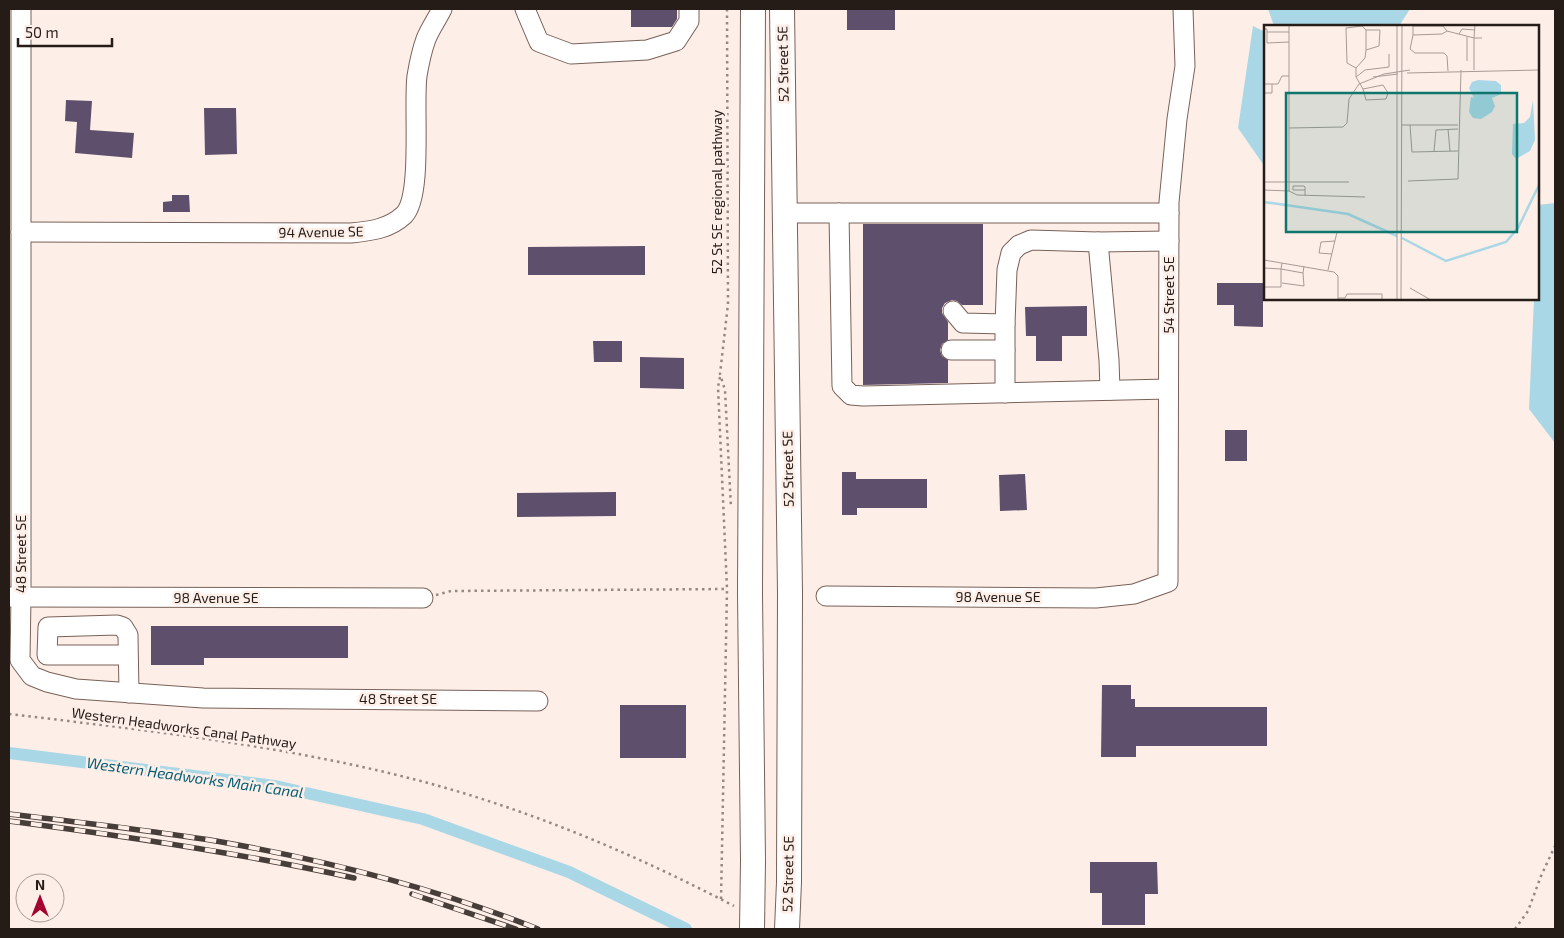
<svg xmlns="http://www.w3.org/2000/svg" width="1564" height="938" viewBox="0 0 1564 938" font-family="'Exo 2',sans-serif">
  <rect width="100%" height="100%" fill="#feeee8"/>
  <g fill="#aad7e6">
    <path d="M1268 9H1410L1399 26H1274Z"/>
    <path d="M1253 26 1265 32V167L1238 128Z"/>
    <path d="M1555 203V443L1529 409 1534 299H1538V205Z"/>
  </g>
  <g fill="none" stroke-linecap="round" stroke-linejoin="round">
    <path stroke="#aad7e6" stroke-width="12" d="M9 753 275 786 423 819 569 872 686 929"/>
  </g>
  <g fill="#5e4f6d">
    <path d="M631 9H677V19L672 27H631Z"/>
    <rect x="847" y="9" width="48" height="21"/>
    <path d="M66 100 92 101 90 130 134 133 132 158 75 153 77 122 65 121Z"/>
    <path d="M204 108H236L237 154 205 155Z"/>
    <path d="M172 195H189L190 212H163V202L172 201Z"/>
    <path d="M863 224H983V305H962L957 301 952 300 945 303 942 308V313L948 322V340L942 344 940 350 942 356 948 360V383L863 385Z"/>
    <path d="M645 246V275H528V247Z"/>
    <path d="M1217 283H1263V327L1234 326V305H1217Z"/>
    <path d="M1087 306V336H1062V361H1036V336H1026L1025 307Z"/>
    <path d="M593 341H622V362H594Z"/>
    <path d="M640 357 684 358V389L640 388Z"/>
    <rect x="1225" y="430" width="22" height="31"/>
    <path d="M842 472H856V479H927V508H857V515H842Z"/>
    <path d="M1025 474 1027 510 1000 511 999 475Z"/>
    <path d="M616 492V516L517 517V493Z"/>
    <path d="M151 626H348V658H204V665H151Z"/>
    <path d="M1102 685H1131V699H1135V707H1267V746H1136V757H1101Z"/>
    <rect x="620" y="705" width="66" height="53"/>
    <path d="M1090 862H1157L1158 894H1145V925H1102V893H1090Z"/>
  </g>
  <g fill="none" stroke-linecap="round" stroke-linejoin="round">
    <g stroke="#786158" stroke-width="21">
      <g id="minor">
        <path d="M21 9V597L20 660 32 676 47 682 76 689 203 698 538 701"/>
        <path d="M525 9 539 42 571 54 647 50 676 41 689 21V9"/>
        <path d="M785 213H839L842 386 851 395 863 396 1168 389"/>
        <path d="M839 213H1169"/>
        <path d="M21 232 351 233C371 231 389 229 404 215 423 196 413 106 417 76 419 64 422 50 426 39 430 29 437 19 442 9"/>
        <path d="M1098 242 1109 360 1110 390"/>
        <path d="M953 311 963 323 1005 324"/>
        <path d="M951 350H1005"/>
        <path d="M1005 393V324L1007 270 1011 253 1019 245 1031 240 1098 242 1169 241"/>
        <path d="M826 596 1096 598 1134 594 1168 582 1169 202 1177 119 1185 66 1183 9"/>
        <path d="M10 597 423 598"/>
        <path d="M128 655H47L48 627 117 625 123 627 128 635 129 693"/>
      </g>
    </g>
    <g stroke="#786158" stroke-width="26">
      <g id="major">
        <path d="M753 9 750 593 753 861"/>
        <path d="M782 9 790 593 789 882 787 929"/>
      </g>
    </g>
    <g stroke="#948883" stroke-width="2.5" stroke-dasharray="2.5 4" stroke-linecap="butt">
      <path d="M727 9 728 304 720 374 725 390 731 508"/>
      <path d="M720 377 718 387 727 589 721 900"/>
      <path d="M436 595 451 591 727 589"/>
      <path d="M9 714C153 731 299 747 439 786 542 815 640 857 734 906"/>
      <path d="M1515 929 1528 911 1541 876 1555 846"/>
    </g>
    <use href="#minor" stroke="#fff" stroke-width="19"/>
    <use href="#major" stroke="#fff" stroke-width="24"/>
    <g stroke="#473d39" stroke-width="5.5">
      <g id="rail">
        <path d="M9 814C78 822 147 830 216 841 325 860 435 888 538 929"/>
        <path d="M9 821C125 836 240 853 354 878"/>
        <path d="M412 894 516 929"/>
      </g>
    </g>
    <use href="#rail" stroke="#feeee8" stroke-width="4" stroke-dasharray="11" stroke-linecap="butt"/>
    <g stroke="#786158" stroke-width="26" stroke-linecap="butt">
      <path id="major-bridge" d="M752 929 753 861"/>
    </g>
    <use href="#major-bridge" stroke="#fff" stroke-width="24"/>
  </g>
  <g text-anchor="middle" stroke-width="5" stroke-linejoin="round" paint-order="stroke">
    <g font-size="14" fill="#251c18" stroke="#feeee8">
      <text transform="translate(783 64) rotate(-91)" y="5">52 Street SE</text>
      <text transform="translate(717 192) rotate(-90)" y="5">52 St SE regional pathway</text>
      <text transform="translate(321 232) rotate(-1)" y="5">94 Avenue SE</text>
      <text transform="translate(1169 295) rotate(-90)" y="5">54 Street SE</text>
      <text transform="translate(788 469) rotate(-91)" y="5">52 Street SE</text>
      <text transform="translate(21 554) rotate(-90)" y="5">48 Street SE</text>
      <text x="998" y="602">98 Avenue SE</text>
      <text x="216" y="603">98 Avenue SE</text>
      <text x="398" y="704">48 Street SE</text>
      <text transform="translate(184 728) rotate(8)" y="5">Western Headworks Canal Pathway</text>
      <text transform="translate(788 874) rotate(-89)" y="5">52 Street SE</text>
    </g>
    <g font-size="15" font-style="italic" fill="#005d73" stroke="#feeee8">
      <text transform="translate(195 778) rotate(8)" y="5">Western Headworks Main Canal</text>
    </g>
  </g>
  <g transform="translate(1264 25)">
    <rect width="275" height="275" fill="#feeee8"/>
    <path d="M214 55 232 56 237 60V69L228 73 231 81 228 87 217 94 209 93 205 87 207 72 210 73 205 63 208 57ZM269 75 271 115 266 126 252 134 248 129 249 99 260 98 266 92Z" fill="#aad7e6"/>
    <path fill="none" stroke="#aad7e6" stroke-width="2.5" d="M0 177 84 189 133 211M138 213 182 236 242 217 254 203 275 160"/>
    <path fill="none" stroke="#a79a95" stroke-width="1" d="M20 0H25V166L33 170 101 172M211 0 210 13H218M0 4H3V18L25 17M102 5V25M183 6 210 13V45M3 7H25M195 9 198 4 211 5M149 10V1H179L183 6 178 9 149 10 146 24 151 28H180L183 31 184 46M203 36V12M143 48 275 45M92 52V43L101 33 102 25 115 21 116 5H102L98 1 82 3 83 38 92 43M109 52 134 49M0 59H14L18 51H25M99 64 102 75 122 74 124 68 119 60 99 64 92 52 101 45 125 42V29M0 68H8V59M138 100H146L148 127 194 126M146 100H194M25 103 79 102 83 98 85 74 95 59 120 49 146 45M184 104 186 126M170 126 172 105 194 104M144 156 194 154 197 45M0 157H85M0 165 25 166M41 165H29V161H40L41 162V171M68 229 55 228 57 217 71 216M0 235 70 247 74 251V275M0 243 17 244 18 238M64 245 73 207M18 258 40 261 39 248M0 262H17V244L39 248 40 241M146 263 167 275M74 273H81L83 269H118V275M133 275V0M137 275 138 0"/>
    <path fill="#0f766e" fill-opacity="0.15" stroke="#0f766e" stroke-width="2.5" d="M22 68H253V207H22Z"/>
    <rect width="275" height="275" fill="none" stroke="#251c18" stroke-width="2.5"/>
  </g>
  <rect width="1564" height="938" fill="none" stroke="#251c18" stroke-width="20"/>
  <g transform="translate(40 898)"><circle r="24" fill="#feeee8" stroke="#a79a95"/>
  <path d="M0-4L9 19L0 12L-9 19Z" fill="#a3032f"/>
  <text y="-8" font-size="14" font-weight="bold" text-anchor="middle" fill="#251c18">N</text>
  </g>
  <path d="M18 38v8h94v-8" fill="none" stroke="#251c18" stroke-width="2.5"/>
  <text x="25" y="38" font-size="15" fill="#251c18" stroke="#feeee8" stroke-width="4" paint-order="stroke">50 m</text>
</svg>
